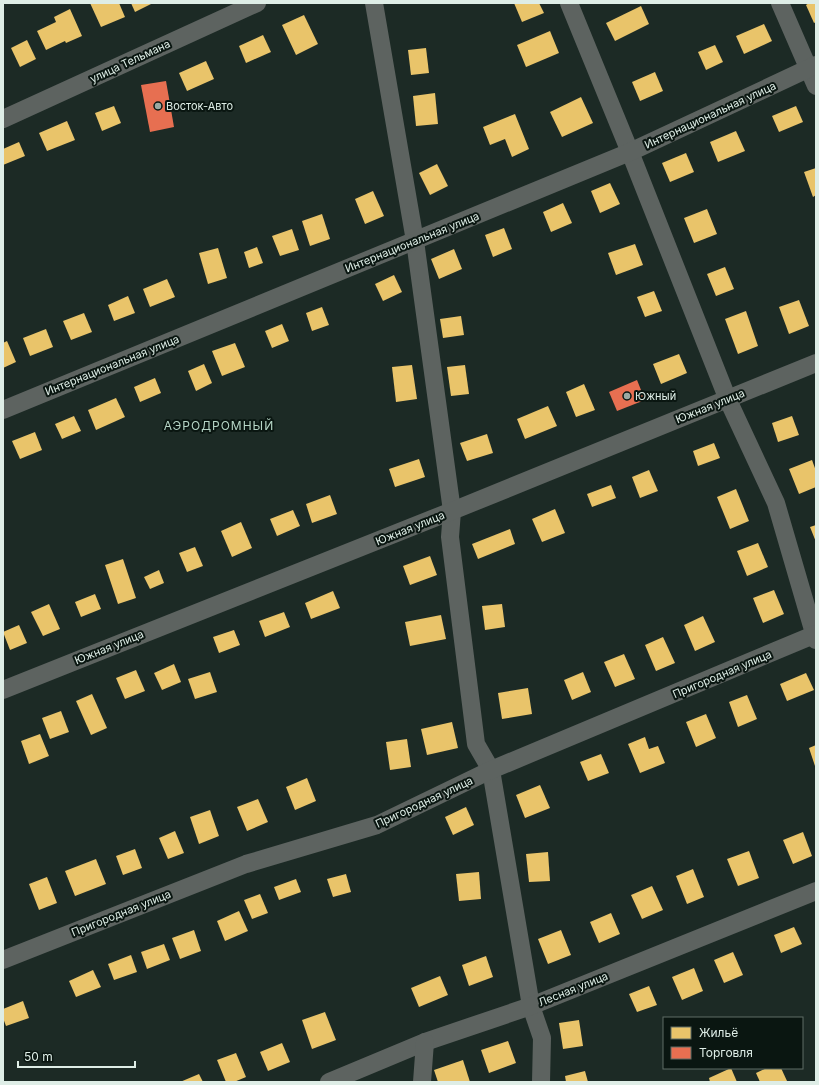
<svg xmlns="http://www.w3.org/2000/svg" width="819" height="1085" viewBox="0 0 819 1085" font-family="Inter,sans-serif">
  <rect width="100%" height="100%" fill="#1c2a25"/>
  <g fill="#e9c46a">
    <path d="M90 3H119L125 17 101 27Z"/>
    <path d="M131 3H151V4L135 12Z"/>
    <path d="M514 3H539L544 13 522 22Z"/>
    <path d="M809 3H816V22L814 23 806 5Z"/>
    <path d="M641 6 649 24 615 41 606 23Z"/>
    <path d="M70 9 82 36 66 43 65 41 46 50 37 31 56 22 54 17Z"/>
    <path d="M304 15 318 44 296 55 282 25Z"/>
    <path d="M764 24 772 41 744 54 736 36Z"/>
    <path d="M550 31 559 53 526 67 517 45Z"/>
    <path d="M263 35 271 52 246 63 239 46Z"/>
    <path d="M27 40 36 59 20 67 11 48Z"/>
    <path d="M715 45 723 62 706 70 698 52Z"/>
    <path d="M426 48 429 73 411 75 408 50Z"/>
    <path d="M206 61 214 79 187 91 179 73Z"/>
    <path d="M655 72 663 91 640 101 632 82Z"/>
    <path d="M435 93 438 124 416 126 413 96Z"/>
    <path d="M581 97 593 123 562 137 550 112Z"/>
    <path d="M114 106 121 123 102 131 95 113Z"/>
    <path d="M796 106 803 122 779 132 772 116Z"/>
    <path d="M515 114 529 149 512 157 505 139 490 145 483 127Z"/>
    <path d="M67 121 75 140 47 151 39 133Z"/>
    <path d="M736 131 745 151 718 162 710 142Z"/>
    <path d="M19 142 25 156 3 165V149Z"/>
    <path d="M686 153 694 172 670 182 662 163Z"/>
    <path d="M437 164 448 186 430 195 419 173Z"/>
    <path d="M816 168V195L813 197 804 172Z"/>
    <path d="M610 183 620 204 600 213 591 191Z"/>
    <path d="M373 191 384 216 365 224 355 199Z"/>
    <path d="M563 203 572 223 551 232 543 212Z"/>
    <path d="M707 209 717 234 694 243 684 218Z"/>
    <path d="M322 214 330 239 310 246 302 221Z"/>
    <path d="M504 228 512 249 493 257 485 235Z"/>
    <path d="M292 229 299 250 280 256 272 236Z"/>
    <path d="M635 244 643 265 616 275 608 253Z"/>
    <path d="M257 247 263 263 249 268 244 252Z"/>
    <path d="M218 248 227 278 208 284 199 253Z"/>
    <path d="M454 249 462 269 439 279 431 259Z"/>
    <path d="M725 267 734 289 716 296 707 274Z"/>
    <path d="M394 275 402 292 383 301 375 284Z"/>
    <path d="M167 279 175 297 150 307 143 289Z"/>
    <path d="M654 291 662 311 645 317 637 297Z"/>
    <path d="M128 296 135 313 114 321 108 305Z"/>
    <path d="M799 300 809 326 789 334 779 307Z"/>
    <path d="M322 307 329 325 312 331 306 313Z"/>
    <path d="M746 311 758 346 738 354 725 319Z"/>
    <path d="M84 313 92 332 71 340 63 321Z"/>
    <path d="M461 316 464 335 443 338 440 319Z"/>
    <path d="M282 324 289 341 272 348 265 331Z"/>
    <path d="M46 329 53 347 30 356 23 338Z"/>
    <path d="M7 341 16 362 3 368V343Z"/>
    <path d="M235 343 245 367 222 376 212 351Z"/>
    <path d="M679 354 687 373 661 384 653 364Z"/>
    <path d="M204 364 212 383 196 391 188 371Z"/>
    <path d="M412 365 417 399 396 402 392 367Z"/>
    <path d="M465 365 469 394 451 396 447 367Z"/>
    <path d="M155 378 161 393 140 402 134 387Z"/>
    <path d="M584 384 595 410 576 417 566 392Z"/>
    <path d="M116 398 125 417 96 430 88 410Z"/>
    <path d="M548 406 557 426 525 439 517 419Z"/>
    <path d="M74 416 81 431 62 439 55 424Z"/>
    <path d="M792 416 799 435 778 442 772 423Z"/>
    <path d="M35 432 42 450 20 459 12 441Z"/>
    <path d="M487 434 493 453 467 461 460 443Z"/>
    <path d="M714 443 720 458 698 466 693 451Z"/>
    <path d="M419 459 425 477 395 487 389 469Z"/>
    <path d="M812 460 816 471V487L799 494 789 469Z"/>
    <path d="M649 470 658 491 640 498 632 477Z"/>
    <path d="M611 485 616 498 592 507 587 494Z"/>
    <path d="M736 489 749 521 730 529 717 497Z"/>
    <path d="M330 495 337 514 312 523 306 504Z"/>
    <path d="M555 509 565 533 542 542 532 519Z"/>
    <path d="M293 510 300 526 277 536 270 519Z"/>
    <path d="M241 522 252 548 232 557 221 531Z"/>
    <path d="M816 525V542L810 527Z"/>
    <path d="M510 529 515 544 478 559 472 544Z"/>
    <path d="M758 543 768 567 747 576 737 551Z"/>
    <path d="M195 547 203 566 187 572 179 553Z"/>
    <path d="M430 556 437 575 410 585 403 566Z"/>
    <path d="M123 559 136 598 118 604 105 565Z"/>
    <path d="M159 570 164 583 150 589 144 577Z"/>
    <path d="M774 590 784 614 763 623 753 598Z"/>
    <path d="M333 591 340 608 311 619 305 603Z"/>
    <path d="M95 594 101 609 81 617 75 602Z"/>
    <path d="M49 604 60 629 43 636 31 612Z"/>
    <path d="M502 604 505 627 485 630 482 606Z"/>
    <path d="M284 612 290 627 265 637 259 621Z"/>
    <path d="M441 615 446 639 410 646 405 622Z"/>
    <path d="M703 616 715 642 695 651 684 625Z"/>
    <path d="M19 625 27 643 10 650 3 632Z"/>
    <path d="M234 630 240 645 219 653 213 637Z"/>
    <path d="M663 637 675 663 656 671 645 645Z"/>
    <path d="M624 654 635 679 615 687 604 662Z"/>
    <path d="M174 664 181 682 162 690 154 673Z"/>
    <path d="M136 670 145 691 125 699 116 678Z"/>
    <path d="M210 672 217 692 195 699 188 679Z"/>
    <path d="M583 672 591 692 572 700 564 680Z"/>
    <path d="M806 673 814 690 787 701 780 684Z"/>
    <path d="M528 688 532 714 502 719 498 693Z"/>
    <path d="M92 694 107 728 91 735 76 701Z"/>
    <path d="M747 695 757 719 738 727 729 702Z"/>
    <path d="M61 711 69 732 50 739 42 718Z"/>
    <path d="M706 714 716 738 696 747 686 722Z"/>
    <path d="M452 722 458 748 427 755 421 729Z"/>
    <path d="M40 734 49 756 29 764 21 741Z"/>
    <path d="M645 737 649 749 658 746 665 763 640 773 628 744Z"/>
    <path d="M407 739 411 767 390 770 386 742Z"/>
    <path d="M816 745V769L809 748Z"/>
    <path d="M601 754 609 773 588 781 580 762Z"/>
    <path d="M307 778 316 801 295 810 286 787Z"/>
    <path d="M540 785 550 808 525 818 516 795Z"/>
    <path d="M258 799 268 822 247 831 237 807Z"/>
    <path d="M466 807 474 825 453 835 445 817Z"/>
    <path d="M210 810 219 836 199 844 190 817Z"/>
    <path d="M175 831 184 853 168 859 159 838Z"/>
    <path d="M803 832 812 856 793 864 783 840Z"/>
    <path d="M135 849 142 868 123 875 116 856Z"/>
    <path d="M749 851 759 878 738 886 727 859Z"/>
    <path d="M548 852 550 881 529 882 526 854Z"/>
    <path d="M96 859 106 884 75 896 65 871Z"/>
    <path d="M693 869 704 897 687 904 676 876Z"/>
    <path d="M479 872 481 899 459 901 456 874Z"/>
    <path d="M346 874 351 892 333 897 327 879Z"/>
    <path d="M47 877 57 903 39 910 29 884Z"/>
    <path d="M296 879 301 892 279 900 274 887Z"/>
    <path d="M652 886 663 910 642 919 631 895Z"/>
    <path d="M260 894 268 913 252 919 244 900Z"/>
    <path d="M239 911 248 931 225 941 217 921Z"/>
    <path d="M611 913 620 934 599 943 590 922Z"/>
    <path d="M794 927 802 944 781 953 774 935Z"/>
    <path d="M194 930 201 951 180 959 172 938Z"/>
    <path d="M561 930 571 955 548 964 538 939Z"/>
    <path d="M164 944 170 960 147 969 141 952Z"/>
    <path d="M733 952 743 975 724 983 714 960Z"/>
    <path d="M131 955 137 972 114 980 108 964Z"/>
    <path d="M486 956 493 977 469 986 462 965Z"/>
    <path d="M694 968 703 991 682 1000 672 977Z"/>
    <path d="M93 970 101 987 76 997 69 981Z"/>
    <path d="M440 976 448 995 419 1007 411 988Z"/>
    <path d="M649 986 657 1005 637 1012 629 994Z"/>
    <path d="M23 1001 29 1018 6 1026 3 1018V1009Z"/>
    <path d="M325 1012 336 1040 312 1049 302 1020Z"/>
    <path d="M579 1020 583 1046 563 1049 559 1023Z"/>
    <path d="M508 1041 516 1063 489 1073 481 1050Z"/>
    <path d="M282 1043 290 1062 268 1071 260 1052Z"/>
    <path d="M236 1053 246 1077 234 1082H226L217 1060Z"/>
    <path d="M463 1060 470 1082H438L434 1070Z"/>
    <path d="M731 1068 737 1082H710L709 1078Z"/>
    <path d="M767 1068H781L787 1081 760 1082 756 1073Z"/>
    <path d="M585 1071 588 1082H566L565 1076Z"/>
    <path d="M199 1074 203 1082H180Z"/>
  </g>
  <g fill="#e76f51">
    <path d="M166 81 174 127 150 132 141 85Z"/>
    <path d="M637 380 645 400 617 411 609 392Z"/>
  </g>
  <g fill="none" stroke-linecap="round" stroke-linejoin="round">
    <g stroke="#5d6360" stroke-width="18">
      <path d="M374 3 415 241 452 511 450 537 476 744 491 770 531 1006 542 1038 541 1082"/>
      <path d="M569 3 630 152 728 400 776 503 816 640"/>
      <path d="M780 3 816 86"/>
      <path d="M3 119 257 3"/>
      <path d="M3 410 630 152 816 65"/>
      <path d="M3 690 452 511 816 363"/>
      <path d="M3 960 246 864 377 825 491 770 816 634"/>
      <path d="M329 1082 425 1042 531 1006 816 891"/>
      <path d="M422 1082 425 1042"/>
    </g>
  </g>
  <g fill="#9aa9a2" stroke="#0a1611" stroke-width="1.5">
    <circle cx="158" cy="106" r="4"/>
    <circle cx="627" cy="396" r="4"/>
  </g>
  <g text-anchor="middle" stroke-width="4" stroke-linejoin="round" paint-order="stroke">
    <g font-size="11" fill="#deede6" stroke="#0a1611">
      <text transform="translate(130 61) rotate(-25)" y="4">улица Тельмана</text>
      <text transform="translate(710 115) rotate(-25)" y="4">Интернациональная улица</text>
      <text transform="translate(412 242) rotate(-22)" y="4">Интернациональная улица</text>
      <text transform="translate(112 365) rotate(-22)" y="4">Интернациональная улица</text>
      <text transform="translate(710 406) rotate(-22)" y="4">Южная улица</text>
      <text transform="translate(410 528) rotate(-22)" y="4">Южная улица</text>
      <text transform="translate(109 647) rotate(-22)" y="4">Южная улица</text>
      <text transform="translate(722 674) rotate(-23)" y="4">Пригородная улица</text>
      <text transform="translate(424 802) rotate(-25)" y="4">Пригородная улица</text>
      <text transform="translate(121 913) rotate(-22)" y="4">Пригородная улица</text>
      <text transform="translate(573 989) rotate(-22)" y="4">Лесная улица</text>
    </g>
    <g font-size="11" fill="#deede6" stroke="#0a1611" text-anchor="start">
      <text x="166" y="110">Восток-Авто</text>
      <text x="635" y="400">Южный</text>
    </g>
    <g font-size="12" letter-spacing="1" fill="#b6d5c6" stroke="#0a1611">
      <text x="219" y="430">АЭРОДРОМНЫЙ</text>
    </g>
  </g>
  <rect width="819" height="1085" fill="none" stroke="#deede6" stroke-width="8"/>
  <rect x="663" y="1017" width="140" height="52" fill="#0a1611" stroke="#5f6c66"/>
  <rect x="671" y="1027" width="20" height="12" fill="#e9c46a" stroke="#5f6c66"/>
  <text x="699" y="1037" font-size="12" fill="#deede6">Жильё</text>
  <rect x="671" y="1047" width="20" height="12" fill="#e76f51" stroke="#5f6c66"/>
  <text x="699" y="1057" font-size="12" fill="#deede6">Торговля</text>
  <path d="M18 1061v6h117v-6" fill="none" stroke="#deede6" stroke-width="2"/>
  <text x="24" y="1061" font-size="12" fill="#deede6" stroke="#0a1611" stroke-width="3" paint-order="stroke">50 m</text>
</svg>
